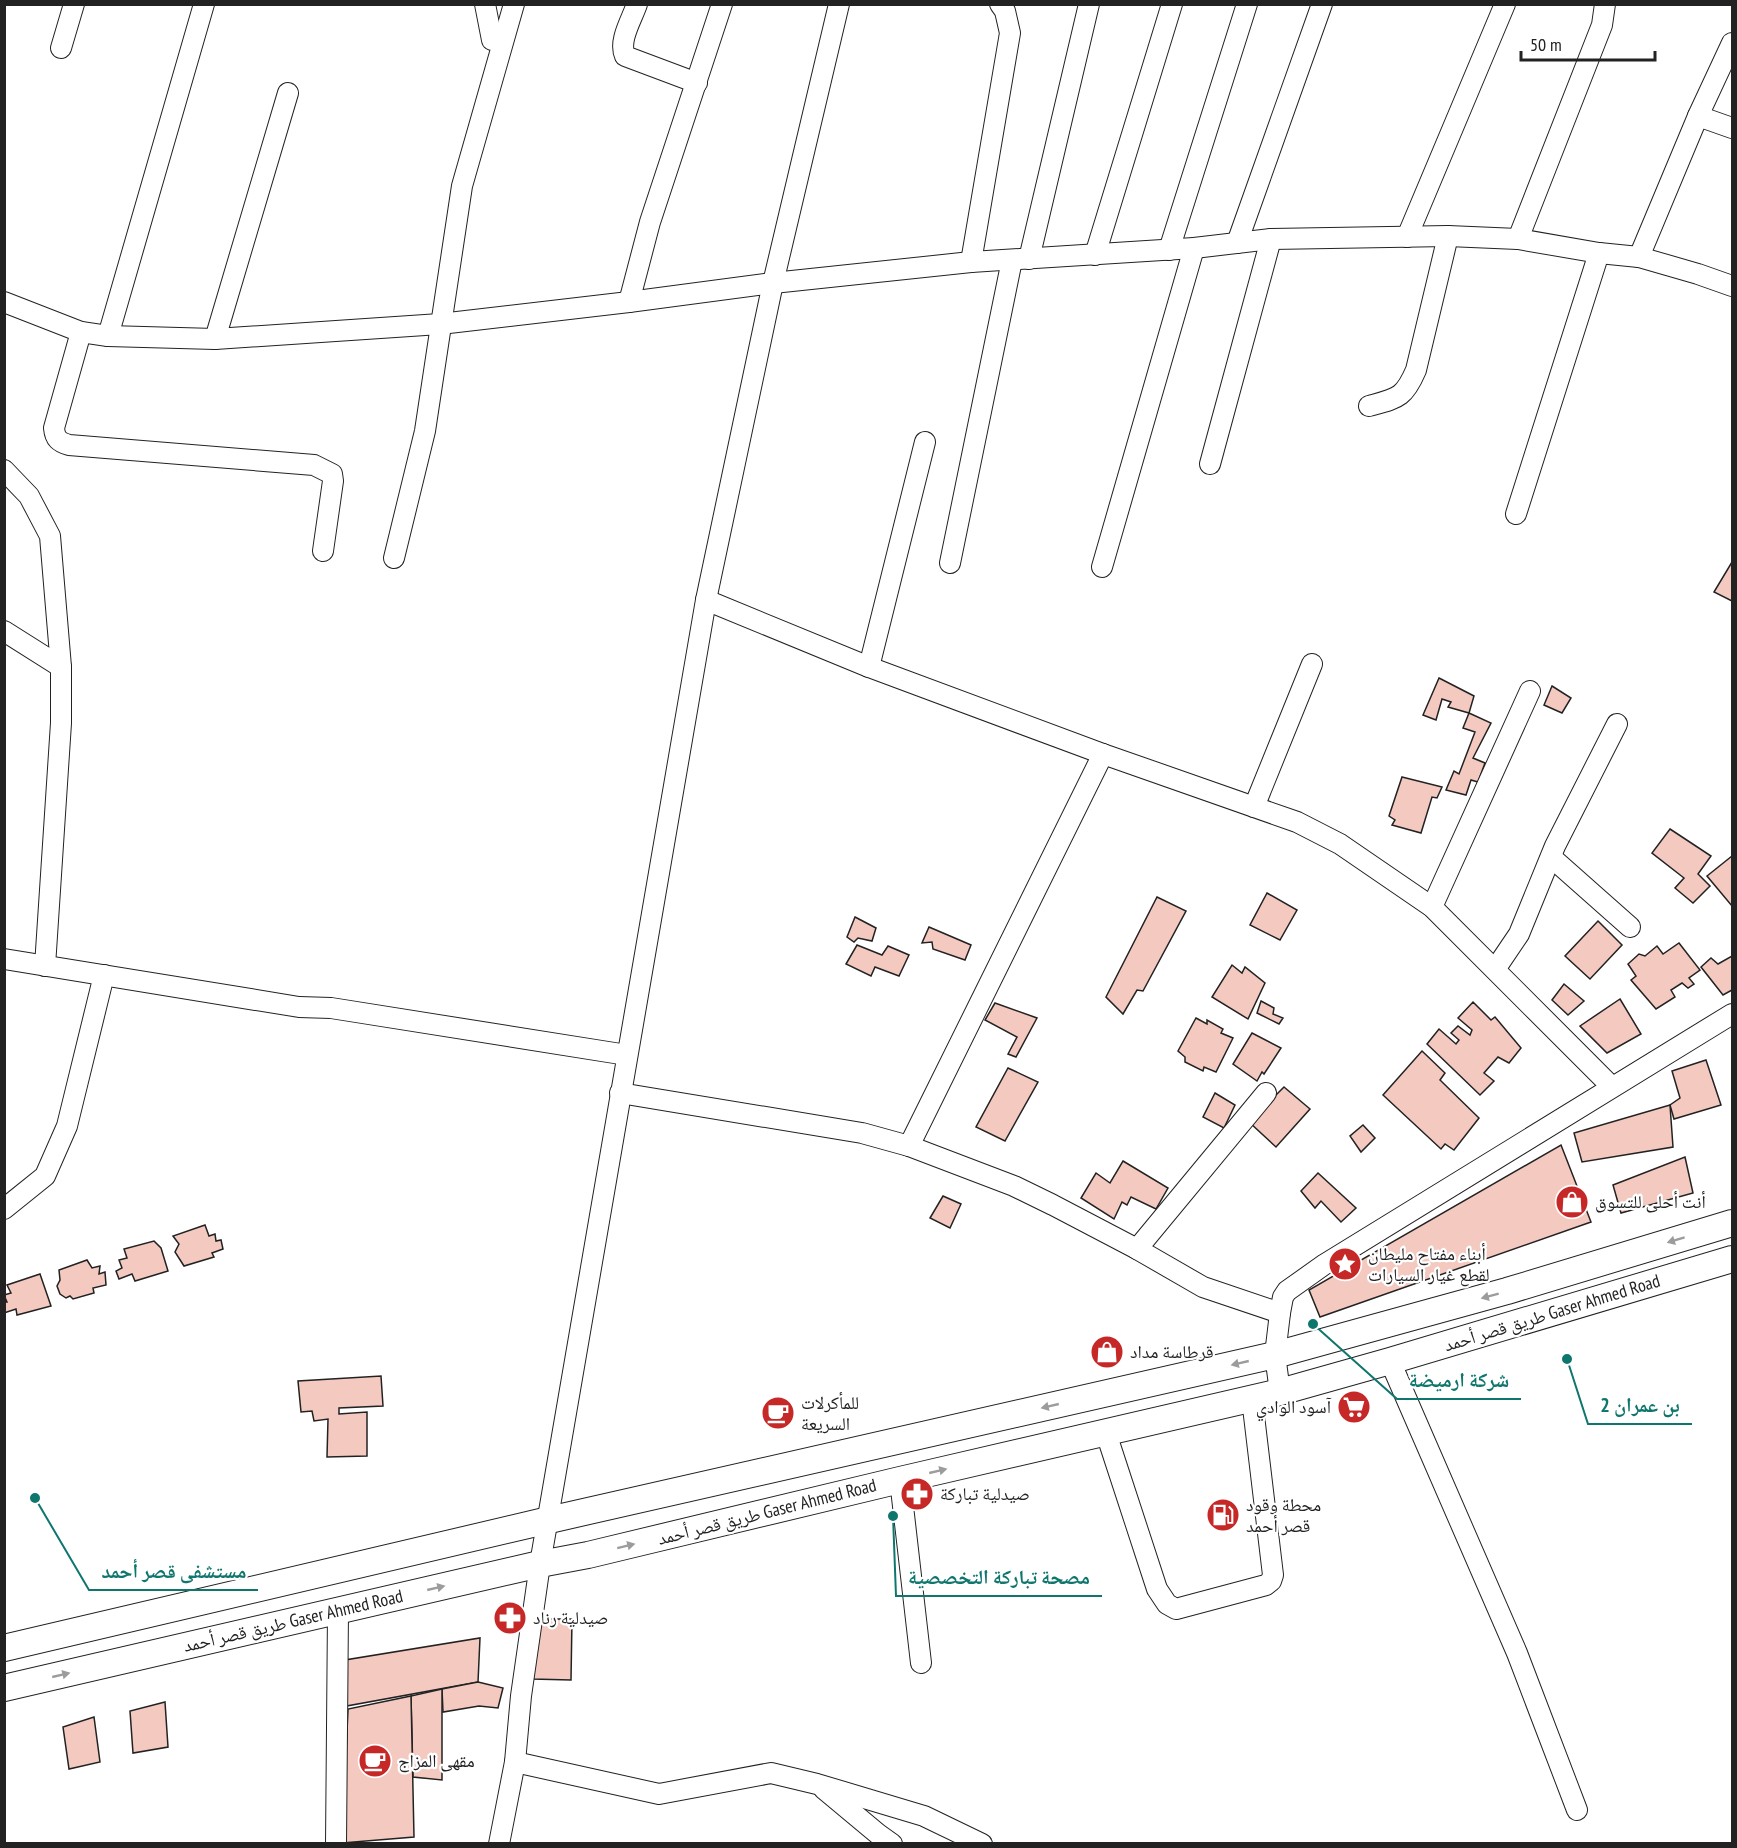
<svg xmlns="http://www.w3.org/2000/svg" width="1737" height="1848" viewBox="0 0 1737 1848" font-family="'PT Sans Narrow','Noto Naskh Arabic',sans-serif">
  <rect width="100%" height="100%" fill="#fff"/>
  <g fill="#f3c9c0" stroke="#222" stroke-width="1.5">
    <path d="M1732 562V601L1714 592Z"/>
    <path d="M1439 678 1474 696 1469 713 1448 707 1451 702 1442 699 1436 720 1423 715Z"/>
    <path d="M1552 686 1571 698 1562 713 1544 705Z"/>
    <path d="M1469 713 1491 723 1473 758 1485 763 1478 782 1471 780 1466 795 1446 790 1454 771 1459 774 1475 732 1463 728Z"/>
    <path d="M1402 777 1442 787 1437 798 1432 797 1421 833 1392 825 1395 820 1389 816Z"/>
    <path d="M1670 829 1711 856 1698 874 1710 886 1693 903 1675 888 1684 878 1652 853Z"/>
    <path d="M1732 856V906L1707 876Z"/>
    <path d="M1267 893 1297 910 1280 940 1250 925Z"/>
    <path d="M1157 897 1186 911 1143 991 1137 990 1123 1014 1106 997Z"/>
    <path d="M855 917 876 928 872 941 858 938 854 942 847 937Z"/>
    <path d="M1598 921 1622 945 1590 979 1565 956Z"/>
    <path d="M929 927 971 945 965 960 933 949 932 942 922 943Z"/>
    <path d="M1679 943 1700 970 1689 978 1694 984 1688 988 1682 983 1671 990 1675 997 1656 1009 1631 980 1636 976 1628 964 1639 954 1645 956 1657 946 1663 954Z"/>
    <path d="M857 945 882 955 888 946 909 955 899 976 875 967 871 976 846 964Z"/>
    <path d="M1732 956V990L1723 995 1701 967 1711 958 1718 964Z"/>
    <path d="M1232 965 1242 973 1245 967 1265 983 1248 1019 1212 997Z"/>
    <path d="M1564 984 1584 1001 1568 1015 1552 1000Z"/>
    <path d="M1620 999 1641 1034 1607 1053 1580 1026Z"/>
    <path d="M1261 1001 1274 1008 1273 1014 1283 1018 1279 1024 1257 1013Z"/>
    <path d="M1473 1002 1491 1020 1495 1017 1521 1048 1509 1063 1498 1057 1484 1073 1494 1081 1480 1095 1427 1044 1439 1029 1456 1044 1459 1040 1451 1033 1458 1026 1470 1035 1472 1030 1458 1018Z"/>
    <path d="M995 1003 1037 1018 1016 1057 1008 1054 1017 1037 985 1020Z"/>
    <path d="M1196 1018 1207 1024V1020L1223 1029 1221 1033 1233 1038 1216 1072 1204 1067 1203 1071 1185 1062V1057L1178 1051Z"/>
    <path d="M1252 1033 1281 1048 1264 1074 1262 1072 1257 1081 1233 1064Z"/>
    <path d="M1422 1051 1445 1073 1440 1080 1479 1118 1454 1150 1445 1144 1441 1149 1383 1095Z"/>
    <path d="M1706 1060 1721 1105 1674 1119 1670 1105 1680 1098 1672 1071Z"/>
    <path d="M1008 1068 1038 1082 1005 1141 976 1127Z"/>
    <path d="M1284 1087 1310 1109 1276 1147 1249 1122Z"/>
    <path d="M1215 1093 1235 1105 1224 1128 1203 1117Z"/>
    <path d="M1670 1105 1673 1147 1582 1162 1574 1133Z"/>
    <path d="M1363 1125 1375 1138 1361 1152 1350 1136Z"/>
    <path d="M1561 1145 1591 1222 1320 1317 1309 1290Z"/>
    <path d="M1685 1157 1693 1193 1621 1213 1613 1185Z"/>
    <path d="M1123 1161 1168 1188 1156 1209 1131 1197 1127 1205 1122 1202 1114 1219 1081 1198 1096 1173 1110 1183Z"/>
    <path d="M1318 1173 1356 1208 1341 1222 1321 1201 1315 1208 1301 1191Z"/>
    <path d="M943 1196 961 1204 950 1228 930 1218Z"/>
    <path d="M205 1225 209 1236 215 1234 216 1241 221 1240 223 1249 212 1253 214 1257 184 1266 175 1252 179 1244 173 1236Z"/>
    <path d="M154 1241 161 1248 168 1271 135 1281 132 1274 119 1279 116 1271 122 1268 119 1260 127 1258 124 1249Z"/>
    <path d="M87 1260 92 1268 100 1266 99 1274 105 1272 106 1285 93 1288 94 1293 73 1299 70 1296 66 1298 60 1294 57 1286 60 1280 59 1270Z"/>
    <path d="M40 1274 51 1306 17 1315 16 1309 4 1313V1302H7L4 1295 11 1293 7 1285Z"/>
    <path d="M381 1376 383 1406 339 1408V1414L367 1412V1456L327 1457 328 1419 314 1421 312 1411 301 1412 298 1381Z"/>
    <path d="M538 1619H572L571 1680 532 1679Z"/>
    <path d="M480 1638 478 1682 341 1707 345 1660Z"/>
    <path d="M478 1682 503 1688 498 1708 479 1706 443 1712 442 1689Z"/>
    <path d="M442 1689V1780L413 1777 411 1696Z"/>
    <path d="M411 1696 414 1837 342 1843 348 1709Z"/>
    <path d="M165 1702 168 1747 133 1753 130 1711Z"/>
    <path d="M94 1717 100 1762 69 1769 63 1727Z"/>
  </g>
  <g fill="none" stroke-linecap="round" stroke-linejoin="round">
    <g stroke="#222" stroke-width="22">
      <g id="minor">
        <path d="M485 4 492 40"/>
        <path d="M637 4C632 19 618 41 625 56L697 83"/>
        <path d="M61 48 74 4"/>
        <path d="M1698 116 1732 128"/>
        <path d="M1407 237 1505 4"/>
        <path d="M1518 239 1602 25 1605 4"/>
        <path d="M1237 243 1322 4"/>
        <path d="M1169 250 1247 4"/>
        <path d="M1095 255 1172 4"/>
        <path d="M1639 257 1698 116 1732 43"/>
        <path d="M1029 259 1089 4"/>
        <path d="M971 262 1010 33 1005 11 1000 4"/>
        <path d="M4 302 81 332 108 336 215 339 440 324 629 302 773 283 971 262 1194 248 1271 239 1448 236 1518 239 1599 253 1639 257 1698 274 1732 286"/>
        <path d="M629 302 650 222 722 4"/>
        <path d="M81 332 54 428C55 439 59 442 69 445L314 465 332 474 333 481 323 551"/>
        <path d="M108 336 204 4"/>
        <path d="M215 339 288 93"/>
        <path d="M1369 406C1398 398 1404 398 1416 370L1448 236"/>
        <path d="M1210 464 1271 239"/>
        <path d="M4 470 29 496 50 536 61 667V723L45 966"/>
        <path d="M1516 514 1599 253"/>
        <path d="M394 558 425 431 462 186 514 4"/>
        <path d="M950 563 1012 260"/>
        <path d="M1102 567 1194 248"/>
        <path d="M706 600 869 667 1103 754 1297 822 1340 844 1432 907 1612 1087"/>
        <path d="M4 631 61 667"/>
        <path d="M869 667 925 442"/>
        <path d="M1254 807 1312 664"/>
        <path d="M1551 857 1630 927"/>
        <path d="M1432 907 1530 691"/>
        <path d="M4 959 299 1007 331 1008 627 1055"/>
        <path d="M1496 968 1519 934 1555 846 1617 724"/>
        <path d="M620 1093 862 1133 909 1146 1014 1186 1053 1205 1137 1249 1203 1287 1280 1313"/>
        <path d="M909 1146 1103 754"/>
        <path d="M4 1209 45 1176 67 1126 104 975"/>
        <path d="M1137 1249 1266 1093"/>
        <path d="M1390 1361 1517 1653 1577 1810"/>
        <path d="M1280 1392 1275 1355 1280 1313 1283 1297 1287 1291 1325 1264 1732 1014"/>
        <path d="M1106 1433 1157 1589 1167 1604 1176 1609 1266 1585 1271 1581 1273 1575 1252 1399"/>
        <path d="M900 1480 921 1663"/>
        <path d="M515 1762 659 1794 771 1773 817 1784 924 1816 982 1844"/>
        <path d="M824 1789 878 1834 892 1844"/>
        <path d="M336 1844 338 1611"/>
        <path d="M499 1844 515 1762 521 1696 540 1564 706 600 773 283 839 4"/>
      </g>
    </g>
    <g stroke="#222" stroke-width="28">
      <g id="major">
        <path d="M4 1648 549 1520 1275 1355 1507 1291 1732 1223"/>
        <path d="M4 1688 540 1564 588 1555 900 1480 1280 1392 1390 1361 1732 1259"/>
      </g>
    </g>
    <use href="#minor" stroke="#fff" stroke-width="20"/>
    <use href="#major" stroke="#fff" stroke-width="26"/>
  </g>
  <defs><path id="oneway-solid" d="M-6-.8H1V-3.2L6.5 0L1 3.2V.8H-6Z" transform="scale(1.5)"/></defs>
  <g fill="#9c9c9c">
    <use href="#oneway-solid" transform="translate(1676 1240) rotate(163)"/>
    <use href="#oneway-solid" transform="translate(1490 1296) rotate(165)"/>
    <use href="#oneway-solid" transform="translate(1240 1363) rotate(167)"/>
    <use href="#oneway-solid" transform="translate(1050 1406) rotate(167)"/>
    <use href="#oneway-solid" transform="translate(938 1471) rotate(-13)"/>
    <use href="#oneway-solid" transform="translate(626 1546) rotate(-14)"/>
    <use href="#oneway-solid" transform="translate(436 1588) rotate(-13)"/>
    <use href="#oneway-solid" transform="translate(61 1675) rotate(-13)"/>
  </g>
  <defs>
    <g id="shop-disc" transform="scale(1.725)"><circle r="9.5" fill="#c62828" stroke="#fff"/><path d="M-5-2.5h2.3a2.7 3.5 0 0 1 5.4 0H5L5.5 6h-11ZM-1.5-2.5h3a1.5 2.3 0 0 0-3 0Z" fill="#fff"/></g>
    <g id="sight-disc" transform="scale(1.725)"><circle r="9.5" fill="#c62828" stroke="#fff"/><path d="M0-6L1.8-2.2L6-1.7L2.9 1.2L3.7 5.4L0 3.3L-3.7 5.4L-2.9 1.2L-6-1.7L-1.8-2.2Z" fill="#fff"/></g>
    <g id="supermarket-disc" transform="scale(1.725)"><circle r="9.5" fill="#c62828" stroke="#fff"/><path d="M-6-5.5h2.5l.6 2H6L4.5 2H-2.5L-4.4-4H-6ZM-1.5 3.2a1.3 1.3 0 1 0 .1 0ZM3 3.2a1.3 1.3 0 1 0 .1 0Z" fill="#fff"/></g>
    <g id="cafe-disc" transform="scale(1.725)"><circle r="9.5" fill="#c62828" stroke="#fff"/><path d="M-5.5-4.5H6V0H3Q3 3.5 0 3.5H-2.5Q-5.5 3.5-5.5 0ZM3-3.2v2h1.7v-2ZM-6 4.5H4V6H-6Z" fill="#fff"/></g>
    <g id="pharmacy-disc" transform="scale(1.725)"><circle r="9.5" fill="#c62828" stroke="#fff"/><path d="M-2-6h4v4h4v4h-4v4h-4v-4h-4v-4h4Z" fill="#fff"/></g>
    <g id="fuel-disc" transform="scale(1.725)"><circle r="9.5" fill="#c62828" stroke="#fff"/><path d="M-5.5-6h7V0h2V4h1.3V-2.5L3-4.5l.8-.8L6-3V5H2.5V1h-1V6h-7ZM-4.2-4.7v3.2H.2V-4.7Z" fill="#fff"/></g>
  </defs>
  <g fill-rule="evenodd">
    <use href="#shop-disc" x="1572" y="1202"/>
    <use href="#sight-disc" x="1345" y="1264"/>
    <use href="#shop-disc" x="1107" y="1352"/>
    <use href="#supermarket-disc" x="1354" y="1407"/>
    <use href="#cafe-disc" x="778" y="1413"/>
    <use href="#pharmacy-disc" x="917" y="1494"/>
    <use href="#fuel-disc" x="1223" y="1515"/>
    <use href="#pharmacy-disc" x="510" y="1618"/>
    <use href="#cafe-disc" x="375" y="1761"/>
  </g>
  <g text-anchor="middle" stroke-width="4.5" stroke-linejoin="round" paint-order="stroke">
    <g font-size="18" fill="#222" stroke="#fff" text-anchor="start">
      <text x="1595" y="1208">أنت أحلى للتسوق</text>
      <text x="1368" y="1260">أبناء مفتاح مليطان<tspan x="1368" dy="21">لقطع غيار السيارات</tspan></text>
      <text x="1130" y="1358">قرطاسة مداد</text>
      <text x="801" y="1409">للمأكرلات<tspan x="801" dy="21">السريعة</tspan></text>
      <text x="1331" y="1413" text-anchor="end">آسود الوادي</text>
      <text x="940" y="1500">صيدلية تباركة</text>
      <text x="1246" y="1511">محطة وقود<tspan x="1246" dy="21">قصر أحمد</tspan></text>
      <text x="533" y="1624">صيدلية رناد</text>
      <text x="398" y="1767">مقهى المزاج</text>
    </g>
    <g font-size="18" fill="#222" stroke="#fff">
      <text transform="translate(1552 1313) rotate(-17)" y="6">طريق قصر أحمد Gaser Ahmed Road</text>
      <text transform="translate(767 1512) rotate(-14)" y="6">طريق قصر أحمد Gaser Ahmed Road</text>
      <text transform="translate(293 1621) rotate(-13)" y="6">طريق قصر أحمد Gaser Ahmed Road</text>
    </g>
  </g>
  <path fill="none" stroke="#0f766e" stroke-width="2" d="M1313 1324L1397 1399H1521M1567 1359L1588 1424H1692M35 1498L89 1590H258M893 1516L896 1596H1102"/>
  <g fill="#0f766e" stroke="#fff" stroke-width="2">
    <circle cx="1313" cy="1324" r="6"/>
    <circle cx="1567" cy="1359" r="6"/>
    <circle cx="35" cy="1498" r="6"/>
    <circle cx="893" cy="1516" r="6"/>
  </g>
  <g font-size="20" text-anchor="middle" font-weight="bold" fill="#0f766e" stroke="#fff" stroke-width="4.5" stroke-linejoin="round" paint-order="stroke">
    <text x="1459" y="1387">شركة ارميضة</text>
    <text x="1640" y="1412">بن عمران 2</text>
    <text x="174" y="1578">مستشفى قصر أحمد</text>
    <text x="999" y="1584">مصحة تباركة التخصصية</text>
  </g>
  <rect width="1737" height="1848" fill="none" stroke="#222222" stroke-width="12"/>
  <path d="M1521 51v9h134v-9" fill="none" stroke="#222222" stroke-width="3"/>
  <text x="1530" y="51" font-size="18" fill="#222222" stroke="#ffffff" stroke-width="4.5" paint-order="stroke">50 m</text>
</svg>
